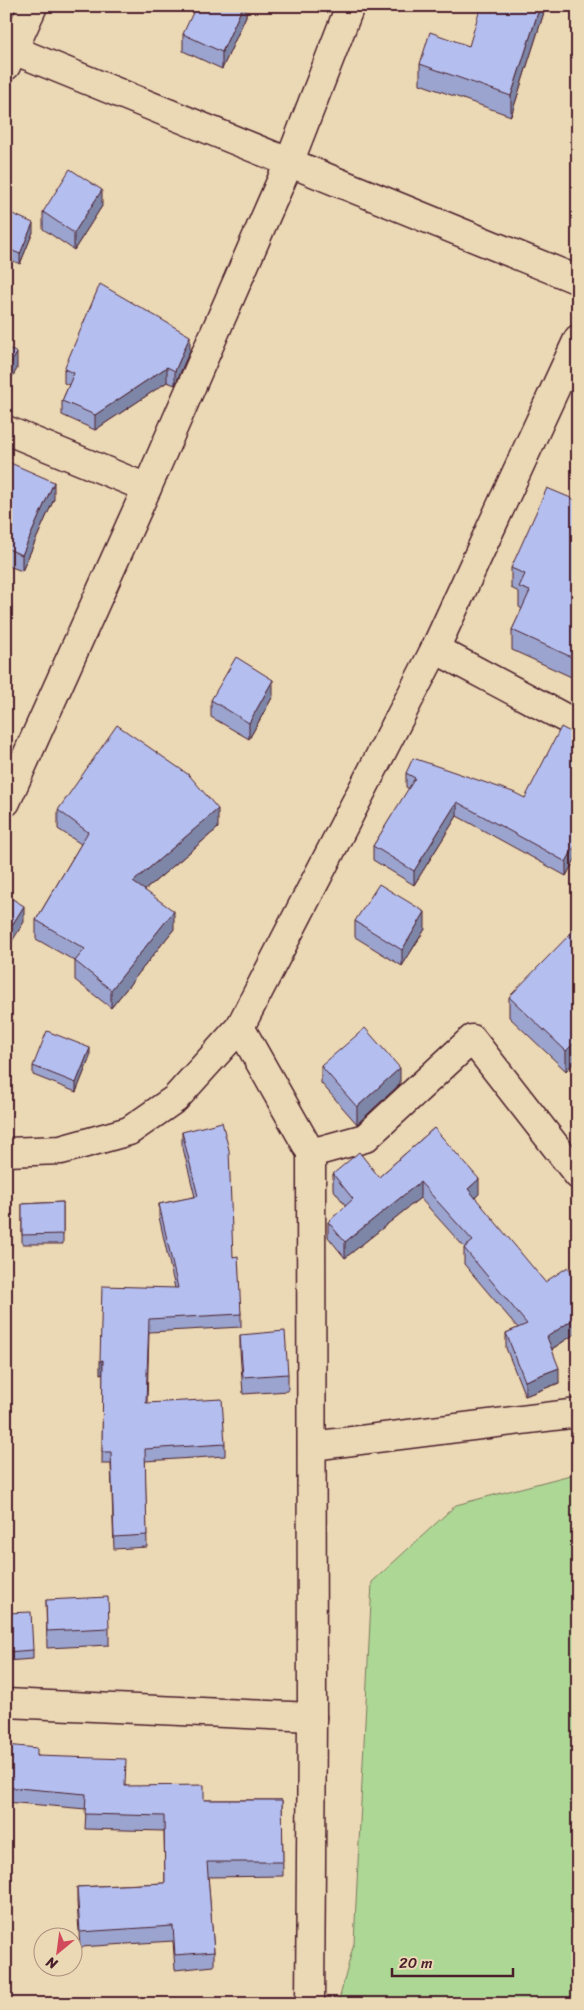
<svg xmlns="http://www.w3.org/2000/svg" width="584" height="2010" viewBox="0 0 584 2010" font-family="Sriracha,sans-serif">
  <rect width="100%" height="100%" fill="#ebd8b5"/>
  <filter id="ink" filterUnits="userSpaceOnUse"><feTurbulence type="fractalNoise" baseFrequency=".02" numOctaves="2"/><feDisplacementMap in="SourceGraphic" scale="10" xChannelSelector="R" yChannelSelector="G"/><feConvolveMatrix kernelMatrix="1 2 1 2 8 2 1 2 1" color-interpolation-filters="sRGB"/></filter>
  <g filter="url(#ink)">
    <path fill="#add794" stroke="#7c7b60" d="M578 1473V2004H338L354 1943 372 1582 456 1505Z"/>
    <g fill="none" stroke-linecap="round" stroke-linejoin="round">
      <g stroke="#4a1f2b" stroke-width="31">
        <g id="street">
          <path d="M6 47 578 280"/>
          <path d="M6 66 33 6"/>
          <path d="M6 430 147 488"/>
          <path d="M435 649 578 725"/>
          <path d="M6 802 147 488 289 163 350 6"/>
          <path d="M240 1027 311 1153 312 1717 310 2004"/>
          <path d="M6 1152 61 1150 129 1131 175 1099 240 1027 435 649 578 339"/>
          <path d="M311 1153 365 1138 472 1039 578 1175"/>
          <path d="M312 1446 578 1413"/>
          <path d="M6 1703 312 1717"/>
        </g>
      </g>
      <use href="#street" stroke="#ebd8b5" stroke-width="28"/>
    </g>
    <g fill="#9ba4ce" stroke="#4a1f2b">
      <path d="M246 6V16L222 69 183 51V34Z"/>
      <path d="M546 6 511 116 420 84V64L469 46Z"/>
      <path d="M102 206 74 250 43 229V212Z"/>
      <path d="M6 211 33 232 20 264 6 258Z"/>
      <path d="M190 350 175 385 167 382 95 430 62 415V401L69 385 64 383V369Z"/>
      <path d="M6 461 54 499 22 571 6 565Z"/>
      <path d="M578 501V680L512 650V630L522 609 519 607V592L511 588V568Z"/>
      <path d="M273 696 249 739 211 717V700Z"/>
      <path d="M578 736V854L566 876 457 816 414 885 373 860V846L409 789 406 787V773L525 798Z"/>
      <path d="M58 810 218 828 145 890 174 929 111 1008 75 980V961L36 939V920L81 844 58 829Z"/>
      <path d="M355 921 425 929 402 966 355 937Z"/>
      <path d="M578 933V1065L575 1062 566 1071 509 1017V997Z"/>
      <path d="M90 1057 76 1092 33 1075V1066Z"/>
      <path d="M321 1066 400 1084 357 1124 321 1083Z"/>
      <path d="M434 1128 479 1194 475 1198 578 1332 552 1349 559 1383 525 1396 506 1348V1333L518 1328 464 1264V1248H465L420 1198 345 1258 328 1237V1222L346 1206 333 1189V1174L379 1177Z"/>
      <path d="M182 1132 233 1257 241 1314V1327L149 1332 147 1403 225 1444V1456L145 1461 147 1547 114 1549 111 1464H102L103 1373 100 1374 175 1288 159 1217V1204L195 1197 182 1144Z"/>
      <path d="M63 1202V1244H22V1204Z"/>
      <path d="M240 1335 288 1374V1391L243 1394 240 1351Z"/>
      <path d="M46 1600 109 1628V1645L47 1648Z"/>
      <path d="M6 1613 33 1650V1659L6 1661Z"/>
      <path d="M6 1745 126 1786 204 1800H282L283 1876 208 1877 214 1952V1966L175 1970 173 1941 80 1947 77 1902V1887L165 1883 164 1831 85 1829 86 1809 6 1802Z"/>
    </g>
    <g fill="#7e86a8" stroke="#4a1f2b">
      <path d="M243 6H246V16L222 69V52Z"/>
      <path d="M540 6H546L511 116V96Z"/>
      <path d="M102 190V206L74 250V233Z"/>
      <path d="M33 223V232L20 264V254Z"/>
      <path d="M190 336V350L175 385V371Z"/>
      <path d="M17 353V369L6 388V371Z"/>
      <path d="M167 367V382L95 430V415Z"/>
      <path d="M54 482V499L22 571V555Z"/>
      <path d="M273 680V696L249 739V723Z"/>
      <path d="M457 802V816L414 885V871Z"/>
      <path d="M218 809V828L133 900V882Z"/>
      <path d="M578 840V854L566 876V862Z"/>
      <path d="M24 906V922L6 951V935Z"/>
      <path d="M174 911V929L111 1008V990Z"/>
      <path d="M425 912V929L402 966V950Z"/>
      <path d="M575 1042V1062L566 1071V1051Z"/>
      <path d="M90 1048V1057L76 1092V1083Z"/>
      <path d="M400 1068V1084L357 1124V1107Z"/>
      <path d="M479 1179V1194L468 1204V1189Z"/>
      <path d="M420 1182V1198L345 1258V1242Z"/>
      <path d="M578 1316V1332L547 1352V1337Z"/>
      <path d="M103 1360V1373L100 1374V1361Z"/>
      <path d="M559 1368V1383L525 1396V1381Z"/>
    </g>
    <g fill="#b4bff0" stroke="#4a1f2b">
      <path d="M196 6H243L222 52 183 34Z"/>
      <path d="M481 6H540L511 96 420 64 430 32 469 46Z"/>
      <path d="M70 169 102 190 74 233 43 212Z"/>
      <path d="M6 211 33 223 20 254 6 248Z"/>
      <path d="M100 284 190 336 175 371 167 367 95 415 62 401 74 373 64 369Z"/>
      <path d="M6 347 17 353 6 371Z"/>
      <path d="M6 461 54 482 22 555 6 548Z"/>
      <path d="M547 488 578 501V660L512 630 530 591 519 587 525 574 511 568Z"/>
      <path d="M236 657 273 680 249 723 211 700Z"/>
      <path d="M117 725 189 775 218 809 133 882 174 911 111 990 75 961 85 949 36 920 88 832 58 810Z"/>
      <path d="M561 727 578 736V840L566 862 457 802 414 871 373 846 415 778 406 773 413 758 513 792 525 798Z"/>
      <path d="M379 884 425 912 402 950 355 921Z"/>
      <path d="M6 895 24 906 6 935Z"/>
      <path d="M574 930 578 933V1045L575 1042 566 1051 509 997Z"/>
      <path d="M365 1028 400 1068 357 1107 321 1066Z"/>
      <path d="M47 1031 90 1048 76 1083 33 1066Z"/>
      <path d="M222 1122 229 1150 233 1257 238 1256 241 1314 149 1319 146 1403 222 1399 225 1444 145 1449 147 1535 114 1537 111 1452H102L103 1360 100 1361 102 1286 178 1288 159 1204 198 1196 182 1132Z"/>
      <path d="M434 1128 479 1179 468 1189 545 1282 568 1267 578 1282V1316L547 1337 559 1368 525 1381 506 1333 527 1324 464 1248 473 1241 420 1182 345 1242 328 1222 353 1199 333 1174 359 1152 379 1177Z"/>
      <path d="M63 1202V1234L22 1235V1204Z"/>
      <path d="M285 1331 288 1374 243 1377 240 1335Z"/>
      <path d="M108 1597 109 1628 47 1631 46 1600Z"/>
      <path d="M31 1612 33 1650 6 1652V1613Z"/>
      <path d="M6 1745 37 1748V1756L126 1759 125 1786 204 1785V1800H282L283 1862H207L214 1952 175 1955 173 1926 80 1932 77 1887 165 1883 164 1816 85 1814 86 1794 6 1787Z"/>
    </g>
  </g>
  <rect width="584" height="2010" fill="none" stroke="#ebd8b5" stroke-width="25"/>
  <rect x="12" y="12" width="559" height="1985" fill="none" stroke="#4a1f2b" stroke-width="2" filter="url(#ink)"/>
  <g transform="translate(58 1952) rotate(209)"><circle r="24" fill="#ebd8b5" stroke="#ab8e7e"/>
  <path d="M0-4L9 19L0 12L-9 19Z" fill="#d1495b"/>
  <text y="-8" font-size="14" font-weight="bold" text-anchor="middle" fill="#4a1f2b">N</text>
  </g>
  <path d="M392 1968v8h121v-8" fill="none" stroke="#4a1f2b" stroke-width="2.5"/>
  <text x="399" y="1968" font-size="15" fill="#4a1f2b" stroke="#ebd8b5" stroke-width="4" paint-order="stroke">20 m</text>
</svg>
